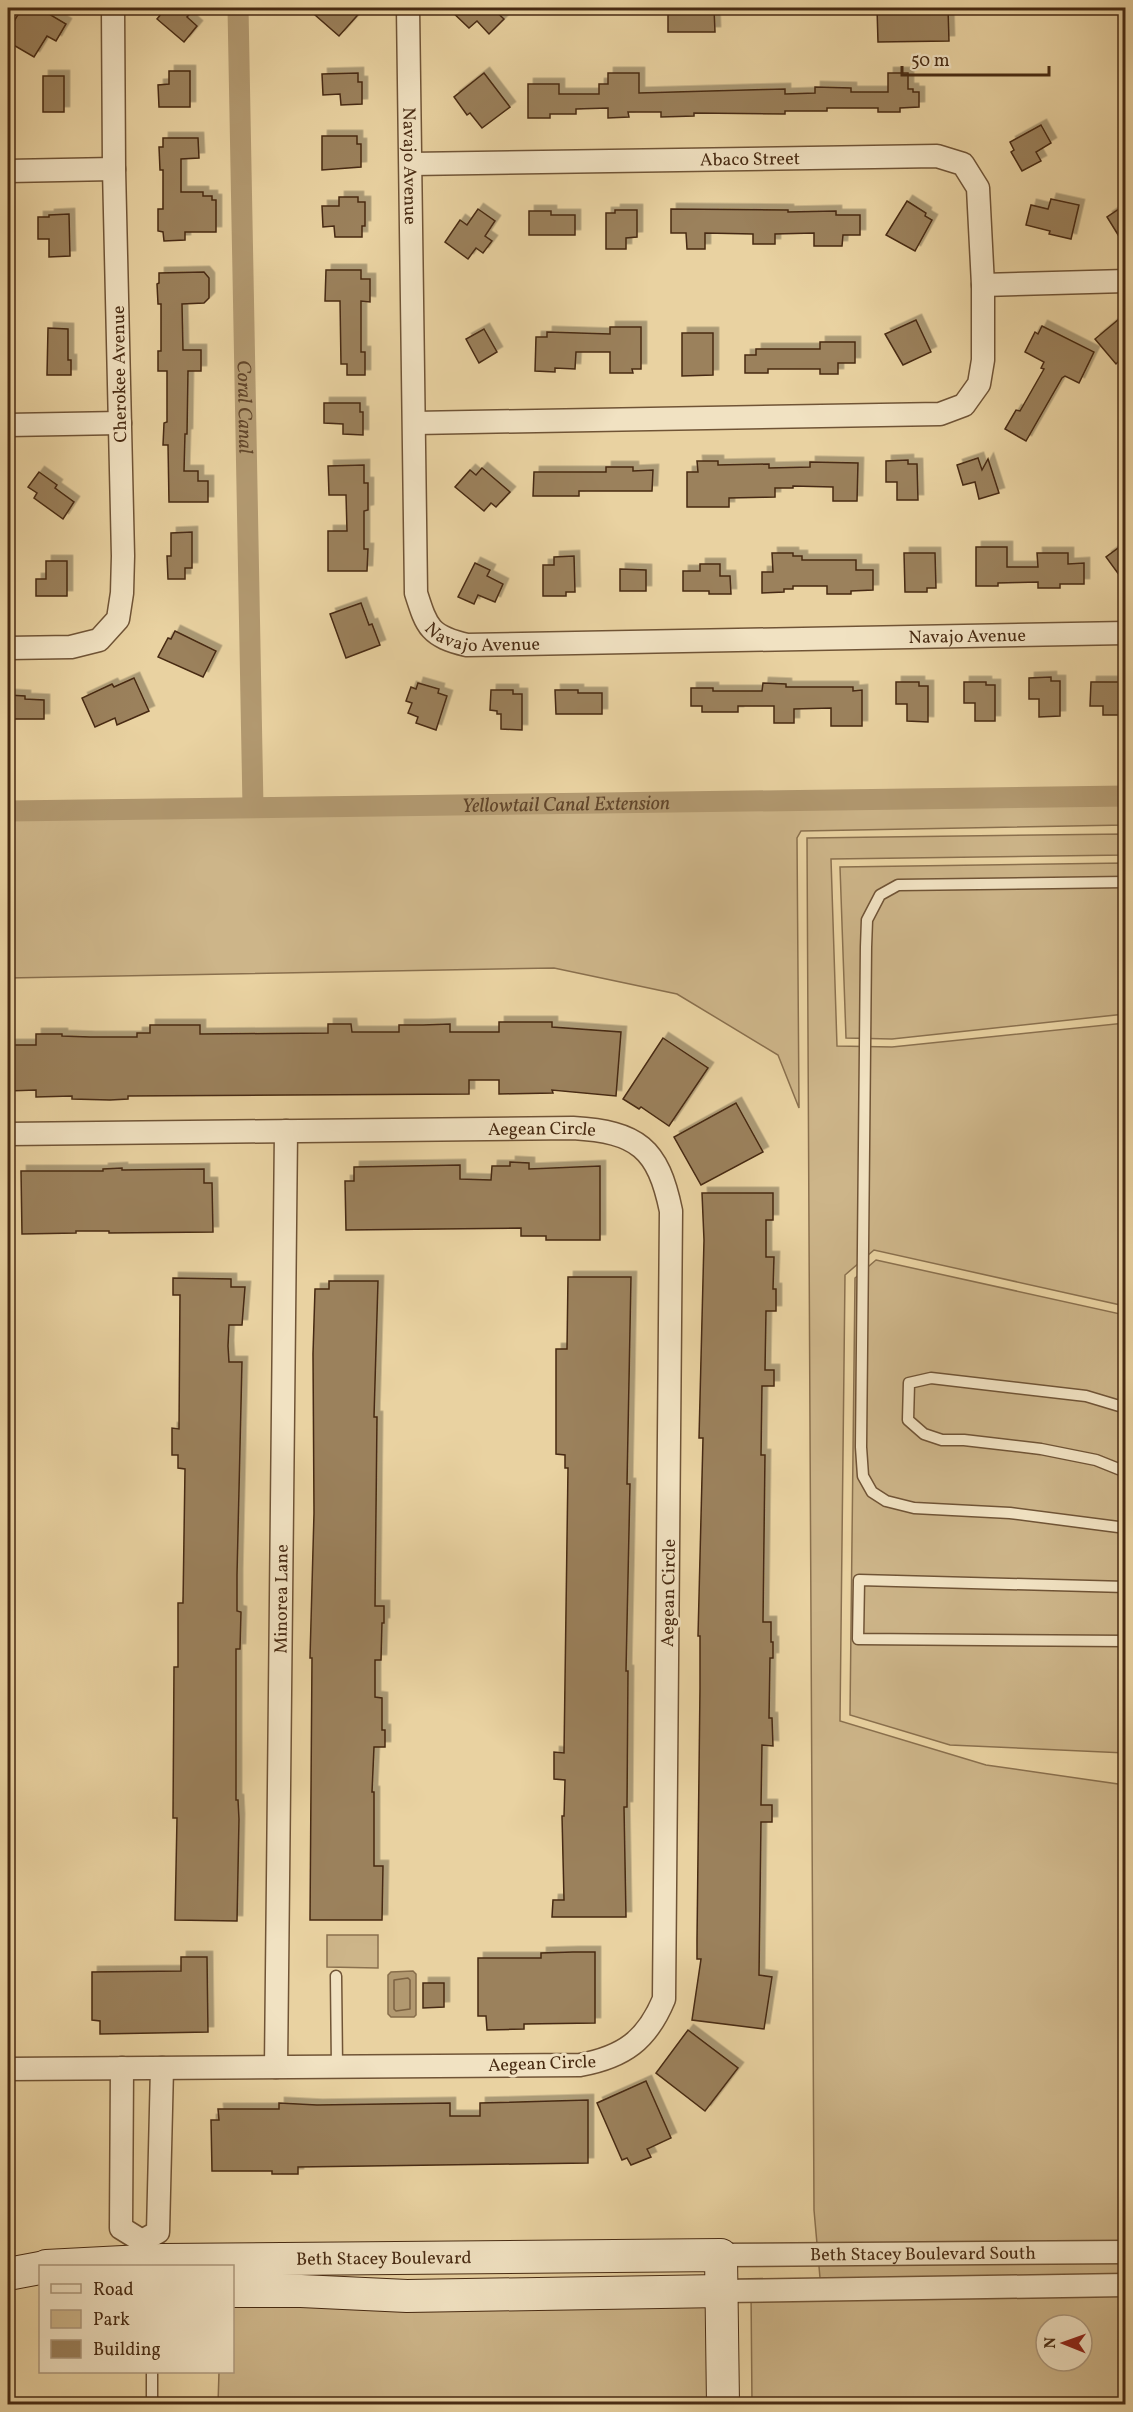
<svg xmlns="http://www.w3.org/2000/svg" width="1133" height="2412" viewBox="0 0 1133 2412" font-family="Vollkorn,serif">
  <defs>
    <filter id="shadow"><feDropShadow dx="5.5" dy="-5.5" stdDeviation="0" flood-color="#0004"/></filter>
  </defs>
  <rect width="100%" height="100%" fill="#e9d2a1"/>
  <filter id="stains"><feTurbulence type="fractalNoise" baseFrequency=".00333" numOctaves="4"/><feColorMatrix values="0 0 0 0 .2 0 0 0 0 .09 0 0 0 0 .02 0 0 0 .5 -.17"/></filter>
  <radialGradient id="worn" r=".72"><stop offset=".6" stop-color="#630" stop-opacity="0"/><stop offset="1" stop-color="#630" stop-opacity=".3"/></radialGradient>
  <g fill="#cdb589" stroke="#8a704e" stroke-width="1.5" fill-rule="evenodd">
    <path d="M1125 789V825L801 831 797 838 799 1108 778 1055 677 994 554 968 8 978V804Z"/>
    <path d="M1125 834V855L831 859 837 1046 892 1047 1125 1023V1306L874 1250 845 1275 840 1721 986 1765 1125 1785V2404H752L751 2291 821 2289 814 2210 807 838ZM1046 2325H1082V2361H1046Z"/>
    <path d="M1125 863V1014L892 1039 846 1038 840 867Z"/>
    <path d="M876 1260 1125 1315V1753L950 1745 850 1715 855 1278Z"/>
    <path d="M327 1935H378V1968L327 1967Z"/>
    <path d="M233 2301H711V2404H218L219 2372H232Z"/>
  </g>
  <path fill="#b29970" stroke="#876d4a" stroke-width="1.5" d="M413 1971 416 1974V2015L414 2017H391L388 2014V1975L391 1972Z"/>
  <g fill="none" stroke-linecap="round" stroke-linejoin="round">
    <path stroke="#7c6241" stroke-width="1.5" d="M408 1978 410 1980V2009L396 2011 394 2009V1980Z"/>
    <g stroke="#b29970" stroke-width="21">
      <path id="s1" d="M238 8 253 807"/>
      <path id="s2" d="M8 811 1126 796"/>
    </g>
  </g>
  <g fill="#9b815c" stroke="#472a12" stroke-width="1.5" filter="url(#shadow)">
    <path d="M22 8H39L66 24 56 41 47 36 34 57 10 43 8 31Z"/>
    <path d="M166 8H195L187 17 197 26 184 42 157 19Z"/>
    <path d="M307 8H364L339 36Z"/>
    <path d="M448 8H492L504 19 489 34 477 21 469 28Z"/>
    <path d="M668 8H714L715 32H668Z"/>
    <path d="M877 8H948L949 41 878 42Z"/>
    <path d="M169 71H190V107H159L158 85 169 84Z"/>
    <path d="M358 73V82H362V104L341 105 340 94 323 95 322 74Z"/>
    <path d="M484 73 510 107 482 128 470 113 467 115 454 97Z"/>
    <path d="M608 73H639V93L785 89V94L815 93V87L851 88V92H888V73H908V89H913V92H919V107L900 108V112H878V108H827V111H785V114L694 113V116L661 117V112H628L629 117 608 118V108L576 109V114H550V118H528V84H559V94H599V84H608Z"/>
    <rect x="43" y="76" width="21" height="36"/>
    <path d="M1041 125 1051 143 1036 152 1041 161 1022 171 1011 152 1014 150 1010 142Z"/>
    <path d="M322 136H357V144H361V167L322 170Z"/>
    <path d="M163 138H198L199 158 181 159V192H203V196H212V200H216V232H185V240L164 241 163 232 158 231V209H163V170H160L159 147H163Z"/>
    <path d="M339 197H358V202H365V226H362V237H335L334 226 323 227 322 206H339Z"/>
    <path d="M1051 199 1079 205 1071 239 1049 234 1050 231 1026 225 1031 205 1048 209Z"/>
    <path d="M907 201 926 213 925 216 932 220 915 251 886 235Z"/>
    <path d="M1125 205V246L1107 217Z"/>
    <path d="M478 209 495 221 485 236 492 241 483 253 476 248 468 259 445 242 460 220 467 225Z"/>
    <path d="M671 209 788 210V212L836 211V215H860V235H843L842 246H814V233L775 234V244H753V234L705 233V249H687L686 233H671Z"/>
    <path d="M615 210H637V237L626 238V249H606V213H615Z"/>
    <path d="M529 211H551V215H575V235H529Z"/>
    <path d="M69 214 70 256 49 257V239H38V217H49V215Z"/>
    <path d="M326 270H361V279H370V302L361 301V352H365V375H347V364H341L340 301H325Z"/>
    <path d="M204 272 209 278V298L204 303 182 304 183 350H201V371H188L187 434H185L184 471H198V481H208V502H169L168 445H163L164 423 167 422V371H158V351H161V304H158L157 284 159 283V273Z"/>
    <path d="M1125 314V355L1116 364 1095 339Z"/>
    <path d="M916 320 931 352 903 365 885 334Z"/>
    <path d="M1042 326 1094 352 1079 383 1065 376 1062 378 1026 441 1005 429 1016 410 1020 411 1044 369 1041 368 1044 362 1025 352 1035 332 1038 334Z"/>
    <path d="M610 327H641V369H632L633 373H610V352H576L575 369 555 368V372L535 371 536 337H547V332L610 334Z"/>
    <path d="M48 328 68 329V360H71V375H47Z"/>
    <path d="M484 329 497 352 479 363 466 339Z"/>
    <path d="M682 333H713V375L682 376Z"/>
    <path d="M820 342H855V363H838V374H820V369H768V373H745V355H756V349H820Z"/>
    <path d="M324 403H360V412H363V435L343 434V424L324 423Z"/>
    <path d="M978 458 982 470 988 459 999 493 979 499 975 482 963 485 957 465Z"/>
    <path d="M908 460V464H917L918 500H897V482H886V461Z"/>
    <path d="M697 461H718V465L769 464V468L810 467V462L858 463 857 501H833V487L793 486V488H775V497L729 498V507H687V472H698Z"/>
    <path d="M364 465V483H368V510L364 511V549H368L367 571H328V531H347L346 495H329L328 466Z"/>
    <path d="M606 467H633V471L653 470 652 491H579V496H533L534 472H606Z"/>
    <path d="M482 468 510 492 496 507 491 503 484 511 455 487 470 470 476 475Z"/>
    <path d="M39 472 57 485 55 488 74 502 63 519 34 498 37 493 28 487Z"/>
    <path d="M192 532V568H185V579H168L167 556H171V533Z"/>
    <path d="M1125 543V583L1106 557Z"/>
    <path d="M976 547H1007V567H1038L1037 553H1068V564L1084 563V584H1060V588H1038V582L998 583V586H976Z"/>
    <path d="M772 553H793V556H802V560H856V570H873V590L851 591V594H827V586H793V589H784V592L762 593V572H773Z"/>
    <path d="M904 553H935L936 588H927V592H905Z"/>
    <path d="M574 556 575 592H566V596H543V565H554V557Z"/>
    <path d="M46 561H67V596H36V579H46Z"/>
    <path d="M475 563 490 570 487 576 503 584 495 602 478 595 474 604 458 597Z"/>
    <path d="M700 564H720V576H730L731 594H709V591H683V571H700Z"/>
    <path d="M620 569 646 570V591H620Z"/>
    <path d="M361 603 369 625 372 624 380 645 346 658 330 614Z"/>
    <path d="M175 631 216 651 203 677 158 657 168 638 171 639Z"/>
    <path d="M1051 677V681H1060V716L1039 717V699H1029V678Z"/>
    <path d="M134 678 149 711 117 725 115 718 95 727 82 698 112 684 114 687Z"/>
    <path d="M896 682H919V686H928V722L907 721V704H896Z"/>
    <path d="M964 682H986V685H995V721H975V703H964Z"/>
    <path d="M1091 682H1125V715H1103V706H1090Z"/>
    <path d="M418 683 439 689 438 693 447 696 436 730 416 723 418 717 408 713 412 703 406 701 411 687 416 689Z"/>
    <path d="M763 683 786 684V687H853V691L862 690V726H831V708L794 709V723H774V706H738V712H702V706H691V688H713V691H762Z"/>
    <path d="M491 690H513V694H522V730L501 729V714H497V711L490 710Z"/>
    <path d="M555 690H578V693H602V714H556Z"/>
    <path d="M8 695 25 696V699L44 700V719H8Z"/>
    <path d="M499 1022H552V1027L621 1032 616 1096 552 1090 553 1093 499 1094V1080H469V1094L128 1096V1099L110 1100 72 1099V1096L36 1097V1090L8 1091V1045H36V1034H62V1036L90 1037H137V1033H150V1025H200V1034L328 1033V1024H351L352 1032H399V1025H423L450 1024V1032H499Z"/>
    <path d="M663 1038 708 1068 669 1126 641 1107 639 1109 623 1099Z"/>
    <path d="M736 1103 763 1152 701 1185 674 1137Z"/>
    <path d="M510 1162 529 1163V1169L600 1166V1240H546V1236H521V1228L346 1230 345 1181H354V1167L460 1165V1179L491 1180 492 1166H510Z"/>
    <path d="M122 1168V1170L204 1169V1183H212L213 1232 109 1233V1231H76V1233L22 1234 21 1171H103V1169Z"/>
    <path d="M702 1193H773V1220H766V1257H774L773 1289H776V1311H766L765 1370H774V1386H762L761 1455H765L763 1622H771V1642H773V1658H770L769 1718H772L773 1746 762 1745 761 1805H772V1822H761L759 1975 772 1977 764 2029 692 2020 701 1959H697V1940L700 1688V1636H698L703 1438H699L704 1240Z"/>
    <path d="M568 1277H631L627 1484H630L626 1671H628L627 1807H624L626 1917H552L553 1900H564L562 1816H564L565 1780 554 1779V1752L564 1753 568 1468H565V1455L556 1454V1349H567Z"/>
    <path d="M173 1278 231 1279V1287H245L242 1325H229L228 1346 229 1362H242L237 1575V1611L241 1612 240 1649H236V1800H238L239 1819 237 1921 175 1920 177 1818H173L174 1667H178V1603H183L185 1469 178 1468V1455H172V1428L179 1429 180 1295H173Z"/>
    <path d="M329 1281H378L374 1417H377L375 1606H384V1623H382L381 1660H375V1697L382 1698V1730H385V1747H374L372 1792H374V1866H383L382 1920H310L312 1658H310L314 1513 313 1354 315 1289H329Z"/>
    <path d="M573 1952H595V2023L524 2024V2029L487 2030 486 2016H478V1958H541V1953Z"/>
    <path d="M181 1957H207L208 2032 100 2034V2021L92 2020V1972L181 1971Z"/>
    <path d="M423 1983H444V2007L423 2008Z"/>
    <path d="M688 2030 738 2068 705 2111 656 2073Z"/>
    <path d="M646 2081 671 2138 647 2149 651 2157 631 2165 627 2158 622 2160 597 2103Z"/>
    <path d="M588 2100V2163L298 2167V2174H272V2171H212L211 2120H219L218 2109H279V2103L317 2105 450 2103V2116H480V2103Z"/>
  </g>
  <g fill="none" stroke-linecap="round" stroke-linejoin="round">
    <g stroke="#705436" stroke-width="13">
      <g id="lane">
        <path d="M1126 882 898 885 880 895 867 920 866 947 861 1447 863 1476 872 1492 886 1501 914 1508 1010 1513 1126 1528"/>
        <path d="M1126 1408 1086 1396 931 1378 909 1383 908 1420 924 1434 942 1440H964L1041 1449 1096 1460 1126 1472"/>
        <path d="M1126 1587 859 1580 858 1639 1126 1641"/>
        <path d="M336 1976 337 2067"/>
        <path d="M152 2404V2372"/>
      </g>
    </g>
    <g stroke="#705436" stroke-width="25">
      <g id="street">
        <path id="s3" d="M408 8 416 593C427 628 430 636 467 645L1126 633"/>
        <path id="s4" d="M411 164 937 156 963 164 978 188 983 285V360L979 384 964 405 940 414 415 423"/>
        <path d="M8 171 114 169"/>
        <path d="M983 285 1126 281"/>
        <path d="M8 425 120 423"/>
        <path d="M8 648 71 647 99 640 118 619 122 593 123 556 114 169 113 8"/>
        <path id="s5" d="M8 1134 573 1128C638 1132 658 1148 671 1211L664 1999C647 2040 624 2057 580 2065L8 2069"/>
        <path id="s6" d="M276 2067 286 1131"/>
        <path d="M122 2068 121 2228 142 2241"/>
        <path d="M142 2241 158 2232 162 2068"/>
        <path id="s7" d="M721 2255 1126 2252"/>
        <path d="M722 2291 1126 2285"/>
      </g>
    </g>
    <g stroke="#472a12" stroke-width="34">
      <g id="secondary">
        <path id="s8" d="M46 2266 162 2260 721 2255 723 2404"/>
        <path d="M8 2274 40 2268"/>
        <path d="M232 2291H301L407 2296 722 2291"/>
      </g>
    </g>
    <use href="#lane" stroke="#f1e2c2" stroke-width="10"/>
    <use href="#street" stroke="#f1e2c2" stroke-width="22"/>
    <use href="#secondary" stroke="#f1e2c2" stroke-width="32"/>
  </g>
  <g text-anchor="middle" stroke-width="6" stroke-linejoin="round" paint-order="stroke">
    <g font-size="18" fill="#472a12" stroke="#f1e2c2">
      <text dy="6" stroke="none"><textPath href="#s4" startOffset="339">Abaco Street</textPath></text>
      <text dy="6" stroke="none"><textPath href="#s3" startOffset="158">Navajo Avenue</textPath></text>
      <text transform="translate(119 374) rotate(-91)" y="6">Cherokee Avenue</text>
      <text dy="6" stroke="none"><textPath href="#s3" startOffset="678">Navajo Avenue</textPath></text>
      <text dy="6" stroke="none"><textPath href="#s3" startOffset="1164">Navajo Avenue</textPath></text>
      <text dy="6" stroke="none"><textPath href="#s5" startOffset="534">Aegean Circle</textPath></text>
      <text transform="translate(668 1593) rotate(-89)" y="6">Aegean Circle</text>
      <text dy="6" stroke="none"><textPath href="#s6" startOffset="468">Minorea Lane</textPath></text>
      <text transform="translate(542 2063) rotate(-2)" y="6">Aegean Circle</text>
      <text dy="6" stroke="none"><textPath href="#s7" startOffset="202">Beth Stacey Boulevard South</textPath></text>
      <text dy="6" stroke="none"><textPath href="#s8" startOffset="338">Beth Stacey Boulevard</textPath></text>
    </g>
    <g font-size="20" font-style="italic" fill="#62462a" stroke="#f1e2c2">
      <text dy="7" stroke="none"><textPath href="#s1" startOffset="399">Coral Canal</textPath></text>
      <text dy="7" stroke="none"><textPath href="#s2" startOffset="558">Yellowtail Canal Extension</textPath></text>
    </g>
  </g>
  <rect width="1133" height="2412" fill="none" stroke="#e9d2a1" stroke-width="30"/>
  <rect x="9" y="9" width="1115" height="2394" fill="none" stroke="#472a12" stroke-width="3"/>
  <rect x="15" y="15" width="1103" height="2382" fill="none" stroke="#472a12" stroke-width="1.5"/>
  <rect x="39" y="2265" width="195" height="108" fill="#f1e2c2" stroke="#ad987c" stroke-width="1.5"/>
  <rect x="51" y="2284" width="30" height="9" fill="#f1e2c2" stroke="#ad987c" stroke-width="1.5"/>
  <text x="93" y="2295" font-size="18" fill="#472a12">Road</text>
  <rect x="51" y="2310" width="30" height="18" fill="#cdb589" stroke="#ad987c" stroke-width="1.5"/>
  <text x="93" y="2325" font-size="18" fill="#472a12">Park</text>
  <rect x="51" y="2340" width="30" height="18" fill="#9b815c" stroke="#ad987c" stroke-width="1.5"/>
  <text x="93" y="2355" font-size="18" fill="#472a12">Building</text>
  <g transform="translate(1064 2343) rotate(271)"><circle r="28" fill="#f1e2c2" stroke="#ad987c" stroke-width="1.5"/>
  <path d="M0-4.5L10 22L0 15L-10 22Z" fill="#8f2418"/>
  <text y="-9" font-size="16" font-weight="bold" text-anchor="middle" fill="#472a12">N</text>
  </g>
  <path d="M902 66v9h147v-9" fill="none" stroke="#472a12" stroke-width="3"/>
  <text x="911" y="66" font-size="18" fill="#472a12" stroke="#f1e2c2" stroke-width="4.5" paint-order="stroke">50 m</text>
  <rect width="100%" height="100%" filter="url(#stains)"/>
  <rect width="100%" height="100%" fill="url(#worn)"/>
</svg>
